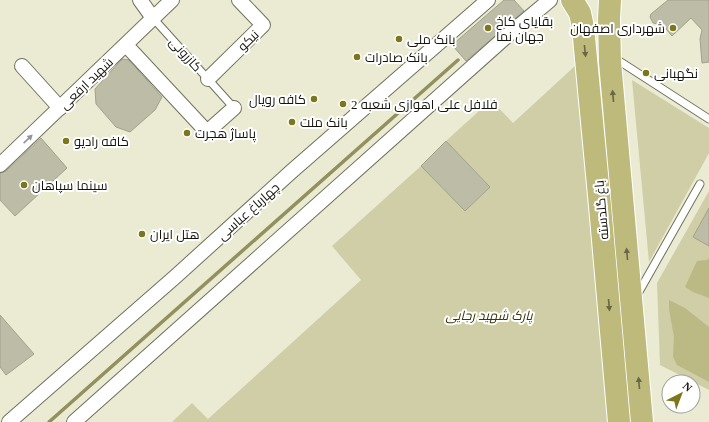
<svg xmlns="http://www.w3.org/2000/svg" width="709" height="422" viewBox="0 0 709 422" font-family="'Times New Roman',Cairo,serif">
  <rect width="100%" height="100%" fill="#ebebd4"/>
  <g fill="#cfcea7">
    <path d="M576 65 608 422H172L192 403 208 419 361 280 332 246 421 166 465 211 490 187 446 141 491 100 513 123Z"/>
    <path d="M632 80 709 128V153L649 262Z"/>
    <path d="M709 191V390L660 365 657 283Z"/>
  </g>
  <g fill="#bbb984">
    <path d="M709 258V298L693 292 685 287 697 261 707 260Z"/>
    <path d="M669 300 685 308 709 327V382L677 365 673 357 674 337 669 309Z"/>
  </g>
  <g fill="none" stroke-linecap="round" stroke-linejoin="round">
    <path stroke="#92905c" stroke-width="3.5" d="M49 422 458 60"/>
  </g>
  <g fill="#bdbca6" stroke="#a2a28c">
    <path d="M504 0H514L524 11 466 61 452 45Z"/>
    <path d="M668 0H709V62L702 63 700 39 702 30 691 18 672 36 661 23 658 24 653 23 650 17 651 14Z"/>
    <path d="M122 59 129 60 162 97 155 110 130 132 116 127 96 104 95 89Z"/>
    <path d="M41 138 67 168 15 216 0 200V173L6 171Z"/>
    <path d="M446 141 490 187 465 211 421 166Z"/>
    <path d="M709 208V246L693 237Z"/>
    <path d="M0 315 34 354 6 375 0 367Z"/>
  </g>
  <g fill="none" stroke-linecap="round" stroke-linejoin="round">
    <g stroke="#72715d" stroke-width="9">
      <g id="lane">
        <path d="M153 18 234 108"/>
        <path d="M613 57 709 119"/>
        <path d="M636 297 700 184"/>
      </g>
    </g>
    <g stroke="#72715d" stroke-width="16">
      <g id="street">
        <path d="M140 0 153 18"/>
        <path d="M126 45 207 132 234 108"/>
        <path d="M22 66 60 108"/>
        <path d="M208 79 263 25 239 0"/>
        <path d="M0 165 172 0"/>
        <path d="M9 422 175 277 292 171 488 0"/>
        <path d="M74 422 508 35 550 0"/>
      </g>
    </g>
    <g stroke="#fff" stroke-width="24">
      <g id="primary">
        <path d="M572 0 580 13 583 27 600 206 619 422"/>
        <path d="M610 0 609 19 610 62 642 422"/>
      </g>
    </g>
    <use href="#lane" stroke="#fff" stroke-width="7"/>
    <use href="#street" stroke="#fff" stroke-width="14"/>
    <use href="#primary" stroke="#bdba7c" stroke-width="22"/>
  </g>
  <defs><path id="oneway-solid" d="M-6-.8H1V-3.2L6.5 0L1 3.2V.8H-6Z"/></defs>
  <g fill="#696744">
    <use href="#oneway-solid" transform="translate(585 51) rotate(84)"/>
    <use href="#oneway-solid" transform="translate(613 96) rotate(-95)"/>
    <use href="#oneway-solid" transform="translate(627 254) rotate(-95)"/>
    <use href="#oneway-solid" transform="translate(609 305) rotate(85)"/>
    <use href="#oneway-solid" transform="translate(639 383) rotate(-95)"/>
  </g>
  <use fill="#969592" href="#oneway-solid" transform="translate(28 139) rotate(-43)"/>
  <g fill="#7c771b" stroke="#fff" stroke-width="1.5">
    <circle cx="488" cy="28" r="4"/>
    <circle cx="673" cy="28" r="4"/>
    <circle cx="399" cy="39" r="4"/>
    <circle cx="357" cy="57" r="4"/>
    <circle cx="646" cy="73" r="4"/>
    <circle cx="314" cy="99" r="4"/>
    <circle cx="343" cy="104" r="4"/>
    <circle cx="292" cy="122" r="4"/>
    <circle cx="187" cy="133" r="4"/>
    <circle cx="66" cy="141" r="4"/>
    <circle cx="24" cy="185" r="4"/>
    <circle cx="142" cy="234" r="4"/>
  </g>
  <g text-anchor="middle" stroke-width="4" stroke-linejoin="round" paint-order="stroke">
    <g font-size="13" fill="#15140c" stroke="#fff" text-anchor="start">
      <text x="496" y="26">بقایای کاخ<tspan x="496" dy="15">جهان نما</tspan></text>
      <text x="665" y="33" text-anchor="end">شهرداری اصفهان</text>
      <text x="407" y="44">بانک ملی</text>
      <text x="365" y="62">بانک صادرات</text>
      <text x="654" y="78">نگهبانی</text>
      <text x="306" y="104" text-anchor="end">کافه رویال</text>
      <text x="351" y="109">فلافل علی اهوازی شعبه 2</text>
      <text x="300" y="127">بانک ملت</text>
      <text x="195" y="138">پاساژ هجرت</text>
      <text x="74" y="146">کافه رادیو</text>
      <text x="32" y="190">سینما سپاهان</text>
      <text x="150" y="239">هتل ایران</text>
    </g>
    <g font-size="13" fill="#15140c" stroke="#fff">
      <text transform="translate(248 40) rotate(-44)" y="5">نیکو</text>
      <text transform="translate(186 54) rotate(48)" y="5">کازرونی</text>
      <text transform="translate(86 83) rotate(-44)" y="5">شهید ارفعی</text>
      <text transform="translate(601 210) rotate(-95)" y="5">باغ گلدسته</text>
      <text transform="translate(248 211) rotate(-42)" y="5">چهارباغ عباسی</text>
    </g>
    <g font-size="13" font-style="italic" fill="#38350a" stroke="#fff">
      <text x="489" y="320">پارک شهید رجایی</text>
    </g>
  </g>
  <g transform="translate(681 394) rotate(42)"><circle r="19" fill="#ffffff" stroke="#a1a19e"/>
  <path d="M0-3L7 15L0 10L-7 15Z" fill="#7c771b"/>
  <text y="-6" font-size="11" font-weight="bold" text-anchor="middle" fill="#15140c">N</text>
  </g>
</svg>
